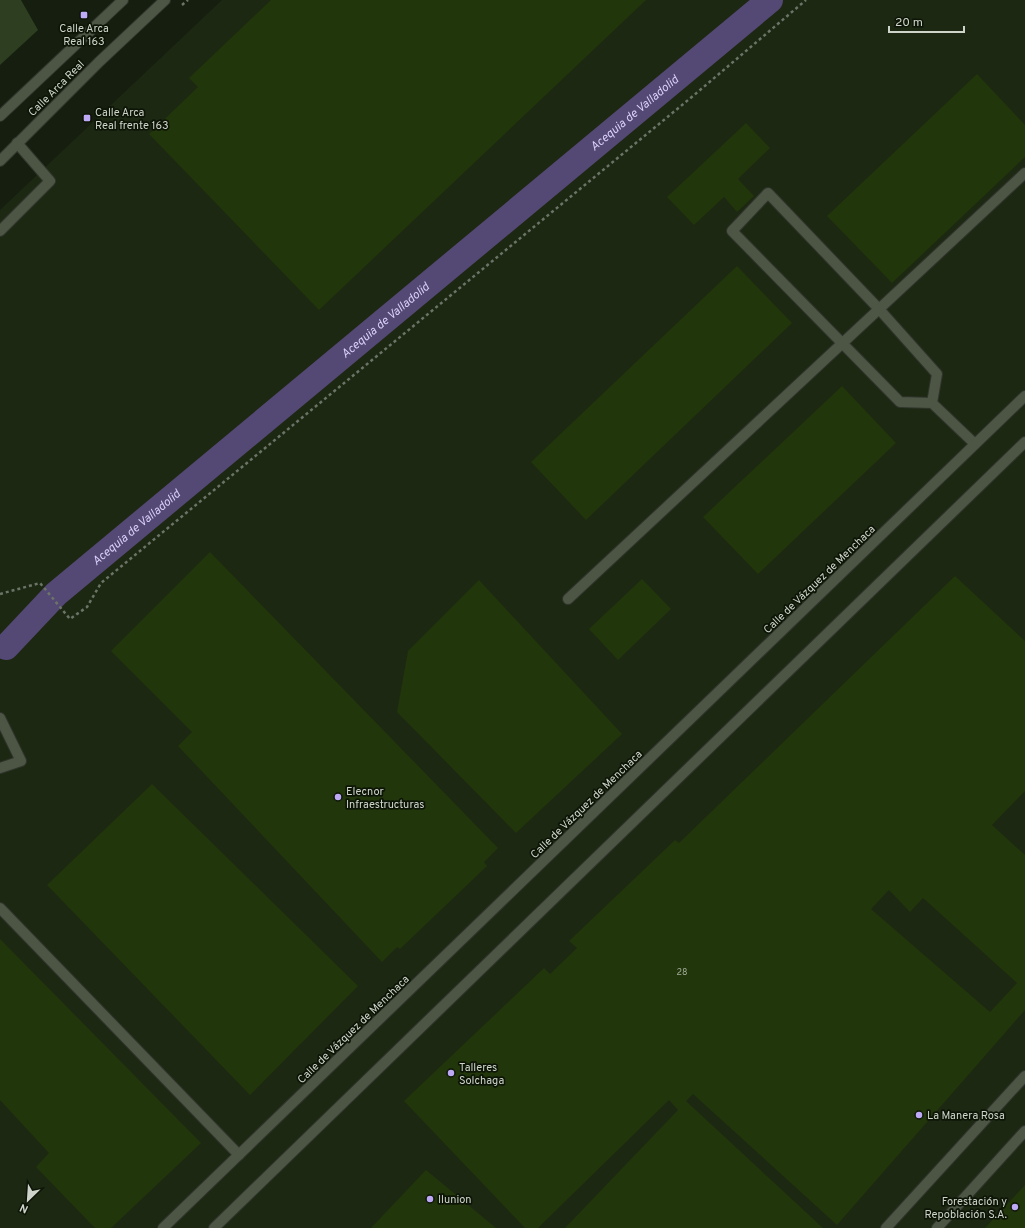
<svg xmlns="http://www.w3.org/2000/svg" width="1025" height="1228" viewBox="0 0 1025 1228" font-family="Overpass,sans-serif">
  <rect width="100%" height="100%" fill="#161e0f"/>
  <path fill="#1d2813" d="M222 0H1025V1228H0V210Z"/>
  <path fill="#2e3e20" d="M0 0H21L38 30 0 65Z"/>
  <g fill="none" stroke-linecap="round" stroke-linejoin="round">
    <path stroke="#544874" stroke-width="26" id="s1" d="M6 647 56 594 770 0"/>
  </g>
  <g fill="#21360a" fill-rule="evenodd">
    <path d="M271 0H646L319 310 149 134 198 87 189 78Z"/>
    <path d="M977 74 1025 125V157L892 283 827 216Z"/>
    <path d="M746 123 770 148 738 179 754 196 737 212 724 197 694 225 667 197Z"/>
    <path d="M737 266 792 323 586 520 531 462Z"/>
    <path d="M842 386 896 443 758 574 703 517Z"/>
    <path d="M210 552 498 848 484 862 487 866 400 949 397 947 382 962 178 746 192 732 111 651Z"/>
    <path d="M955 576 1025 641V791L992 825 1025 855V1010L837 1225 693 1094 686 1101 823 1228H565L678 1110 669 1100 538 1228H525L404 1101 544 968 550 974 577 948 569 941 675 840 679 843ZM889 890 910 912 923 898 1017 983 990 1012 871 909Z"/>
    <path d="M642 579 671 609 618 660 589 629Z"/>
    <path d="M479 580 622 734 516 833 397 712 408 651Z"/>
    <path d="M152 784 358 986 250 1095 47 885Z"/>
    <path d="M0 939 201 1143 111 1228H95L36 1167 49 1153 0 1100Z"/>
    <path d="M426 1170 496 1228H371Z"/>
    <path d="M1025 1185V1228H985Z"/>
  </g>
  <g fill="none" stroke-linecap="round" stroke-linejoin="round">
    <g stroke="#30352d" stroke-width="12">
      <g id="service">
        <path d="M0 231 50 181 17 143"/>
        <path d="M932 403 900 402 732 231 768 193 879 309 937 374 932 403 975 444"/>
        <path d="M568 599 1025 173"/>
        <path d="M0 718 21 761 0 768"/>
        <path d="M0 908 239 1155"/>
      </g>
    </g>
    <g stroke="#30352d" stroke-width="12">
      <g id="minor">
        <path d="M0 116 123 0"/>
        <path d="M0 161 99 62 165 0"/>
        <path d="M163 1228 1025 396"/>
        <path d="M214 1228 1025 442"/>
      </g>
    </g>
    <g stroke="#30352d" stroke-width="12">
      <g id="tertiary">
        <path d="M886 1228 1025 1076"/>
        <path d="M937 1228 1025 1131"/>
      </g>
    </g>
    <g stroke="#6c7467" stroke-width="2.5" stroke-dasharray="3 3" stroke-linecap="butt">
      <path d="M182 5 188 0"/>
      <path d="M0 594 40 583 70 619 87 607 101 583 693 96 806 0"/>
    </g>
    <use href="#service" stroke="#4d5645" stroke-width="10"/>
    <use href="#minor" stroke="#4d5645" stroke-width="10"/>
    <use href="#tertiary" stroke="#4d5645" stroke-width="10"/>
  </g>
  <g fill="#bda9f5" stroke="#0d1507" stroke-width="1.5">
    <rect x="80" y="11" width="8" height="8" rx="2"/>
    <rect x="83" y="114" width="8" height="8" rx="2"/>
    <circle cx="338" cy="797" r="4"/>
    <circle cx="451" cy="1073" r="4"/>
    <circle cx="919" cy="1115" r="4"/>
    <circle cx="430" cy="1199" r="4"/>
    <circle cx="1015" cy="1207" r="4"/>
  </g>
  <g text-anchor="middle" stroke-width="3.5" stroke-linejoin="round" paint-order="stroke">
    <g font-size="9" fill="#a3ac9a">
      <text x="682" y="975">28</text>
    </g>
    <g font-size="11" fill="#ced4ca" stroke="#0d1507" text-anchor="start">
      <text x="84" y="32" text-anchor="middle">Calle Arca<tspan x="84" dy="13">Real 163</tspan></text>
      <text x="95" y="116">Calle Arca<tspan x="95" dy="13">Real frente 163</tspan></text>
      <text x="346" y="795">Elecnor<tspan x="346" dy="13">Infraestructuras</tspan></text>
      <text x="459" y="1071">Talleres<tspan x="459" dy="13">Solchaga</tspan></text>
      <text x="927" y="1119">La Manera Rosa</text>
      <text x="438" y="1203">Ilunion</text>
      <text x="1007" y="1205" text-anchor="end">Forestación y<tspan x="1007" dy="13">Repoblación S.A.</tspan></text>
    </g>
    <g font-size="11" fill="#ced4ca" stroke="#0d1507">
      <text transform="translate(56 88) rotate(-45)" y="4">Calle Arca Real</text>
      <text transform="translate(819 579) rotate(-44)" y="4">Calle de Vázquez de Menchaca</text>
      <text transform="translate(586 804) rotate(-44)" y="4">Calle de Vázquez de Menchaca</text>
      <text transform="translate(353 1029) rotate(-44)" y="4">Calle de Vázquez de Menchaca</text>
    </g>
    <g font-size="12" font-style="italic" fill="#d8cefa" stroke="#0d1507">
      <text dy="4" stroke="none"><textPath href="#s1" startOffset="825">Acequia de Valladolid</textPath></text>
      <text dy="4" stroke="none"><textPath href="#s1" startOffset="501">Acequia de Valladolid</textPath></text>
      <text dy="4" stroke="none"><textPath href="#s1" startOffset="177">Acequia de Valladolid</textPath></text>
    </g>
  </g>
  <g transform="translate(28 1200) rotate(205)" stroke="#0d1507" stroke-width="3" paint-order="stroke">
  <path d="M0-3L7 15L0 10L-7 15Z" fill="#ced4ca"/>
  <text y="-6" font-size="11" font-weight="bold" text-anchor="middle" fill="#ced4ca">N</text>
  </g>
  <path d="M889 26v6h75v-6" fill="none" stroke="#ced4ca" stroke-width="2"/>
  <text x="895" y="26" font-size="12" fill="#ced4ca" stroke="#0d1507" stroke-width="3" paint-order="stroke">20 m</text>
</svg>
